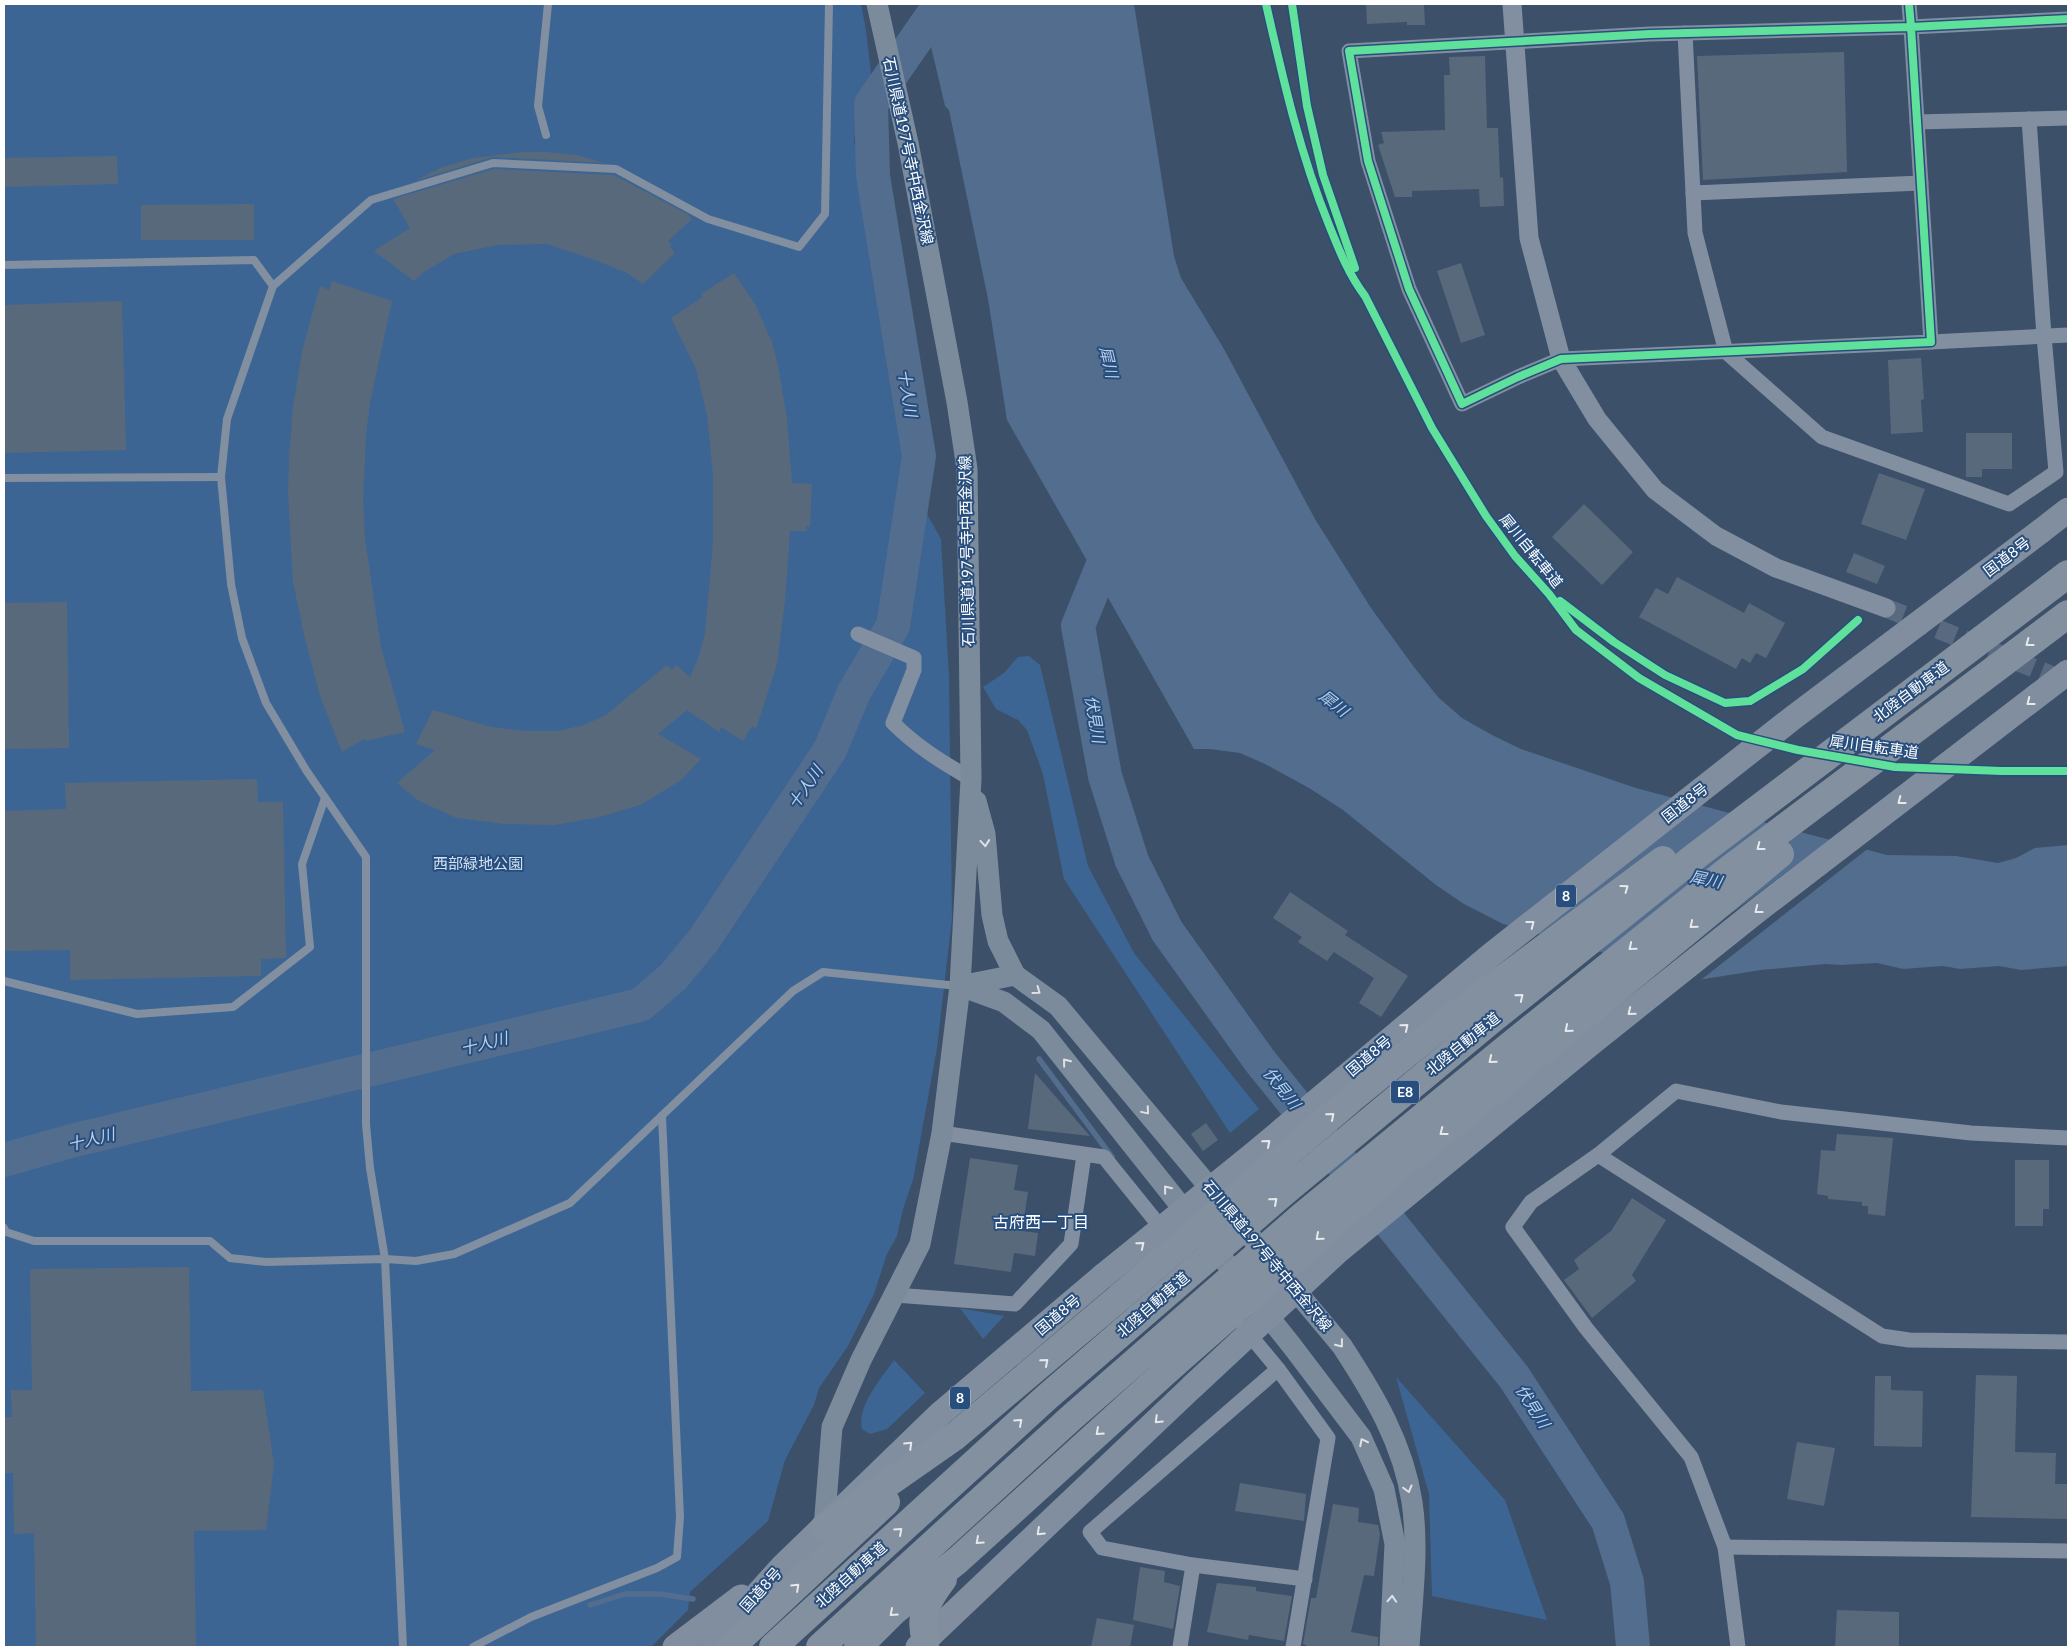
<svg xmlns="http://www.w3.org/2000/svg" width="2072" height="1651" viewBox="0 0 2072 1651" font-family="Lato,'Noto Sans JP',sans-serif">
  <rect width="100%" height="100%" fill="#3c5069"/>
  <g fill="#3c6593">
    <path d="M4 4H861L866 30 872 82 857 118 854 141 880 263 901 408 906 477 941 539 949 677 952 918 937 1048 913 1180 903 1209 897 1236 887 1254 874 1294 848 1346 819 1388 814 1405 785 1460 768 1521 690 1592 688 1610 651 1647H4Z"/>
    <path d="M1029 656 1040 665 1088 866 1134 953 1259 1109 1230 1133 1064 879 1043 774 1027 730 1018 720 996 709 983 687 1004 673 1018 657Z"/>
    <path d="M960 1308 1004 1316 983 1339Z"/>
    <path d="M894 1360 925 1393 887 1429 870 1434 862 1429C857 1405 881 1379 894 1360Z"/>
    <path d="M1396 1377 1505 1500 1547 1620 1432 1596 1429 1494Z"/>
  </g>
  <path fill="#526d8d" d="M921 4H1134L1174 256 1181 278 1224 349 1315 519 1371 608 1414 667 1438 697 1462 718 1492 735 1521 749 1636 788 1887 855 1956 856 1998 863 2016 858 2035 848 2068 845V966L2021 970 1999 966 1960 969 1943 966 1903 969 1877 963 1841 965 1825 964 1761 970 1698 980 1503 924 1464 904 1436 885 1343 810 1309 788 1265 764 1240 753 1210 749H1194L1007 420 988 299 949 110 945 106Z"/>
  <path fill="#3c5069" d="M1834 837 1870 847 1697 983 1659 972 1729 915Z"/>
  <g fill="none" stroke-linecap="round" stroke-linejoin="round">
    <g stroke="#526d8d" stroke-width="5.5">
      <path d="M1039 1059 1112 1157"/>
      <path d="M590 1605 625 1594H660L693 1599"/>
    </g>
    <g stroke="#526d8d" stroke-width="34">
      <path d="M1115 535 1078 626 1105 776 1132 861 1167 931 1260 1061 1514 1377 1608 1521 1627 1582 1633 1647"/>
      <path d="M4 1160 71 1141 640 1005 673 977 703 941 830 750 854 692 893 626 919 456 873 176 871 104 932 16 968 12"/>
    </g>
  </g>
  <g fill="#59697c">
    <path d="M1366 4H1424L1425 25H1407V22L1367 24Z"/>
    <path d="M1844 52 1847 172 1703 180 1697 56Z"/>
    <path d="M1485 56 1487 128H1498L1500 178 1503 177 1504 206 1480 207 1479 189 1412 191V197H1395L1378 145 1384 143 1381 132 1445 130 1444 75H1450L1449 57Z"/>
    <path d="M523 152H546L577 155 604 163 493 157 415 181 440 168 473 158Z"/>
    <path d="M117 156 118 184 4 187V158Z"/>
    <path d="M494 169 614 175 687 214 692 219 668 241 672 245 670 247 675 253 643 284 629 274 595 260 547 244 497 245 454 254 424 272 414 281 374 251 410 228 393 199Z"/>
    <path d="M254 204V240H141V205Z"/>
    <path d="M1461 263 1485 335 1461 343 1437 271Z"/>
    <path d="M734 273 755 304 772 342 778 365 787 419 792 483 812 484 810 527 806 526 807 531H790L785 601 777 664 756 729 752 726 743 741 721 727 719 732 687 710 658 734 701 759 680 781 640 805 600 817 554 825 504 824 457 818 419 801 397 783 435 750 416 744 433 710 491 727 526 731H558L584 725 606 715 667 665 672 670 676 665 690 677 698 659 705 633 713 543V475L707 415 696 369 671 318 703 297 701 294Z"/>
    <path d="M332 281 392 301 370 402 366 435 363 500 365 538 381 647 405 732 366 741 364 739 342 752 320 696 305 639 293 582 288 494 289 456 293 407 303 347 320 286 329 290Z"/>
    <path d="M122 301 126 450 4 453V305Z"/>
    <path d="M1921 358 1924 399 1921 400 1923 432 1891 434 1888 360Z"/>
    <path d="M1966 433H2012V469H1982V477H1966Z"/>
    <path d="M1879 473 1925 489 1906 540 1861 524Z"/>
    <path d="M1584 504 1633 552 1602 585 1552 537Z"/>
    <path d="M1854 553 1885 566 1877 584 1846 572Z"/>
    <path d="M1677 577 1744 613 1749 603 1785 623 1766 658 1756 653 1750 663 1742 658 1736 669 1639 617 1656 588 1668 594Z"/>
    <path d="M67 602 69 748 4 749V603Z"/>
    <path d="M257 779 258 802H283L286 958 261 959V976L70 980V950L4 951V811L66 809 65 783Z"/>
    <path d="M1290 892 1348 931 1345 935 1408 976 1381 1017 1359 1003 1374 978 1334 952 1327 961 1298 942 1302 937 1273 918Z"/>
    <path d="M1035 1073 1090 1136 1028 1129Z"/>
    <path d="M1206 1123 1218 1140 1203 1151 1191 1134Z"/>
    <path d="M1837 1134 1893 1138 1885 1216 1868 1214V1206H1862V1202L1828 1199V1196L1817 1194 1821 1150 1835 1151Z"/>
    <path d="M970 1158 1018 1165 1014 1190 1028 1192 1022 1231 1038 1233 1035 1256 1014 1253 1011 1272 954 1264Z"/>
    <path d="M2015 1160H2049V1209H2043V1226H2015Z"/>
    <path d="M1632 1198 1666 1220 1632 1275 1636 1281 1592 1318 1564 1280 1579 1269 1574 1260 1611 1231Z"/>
    <path d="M189 1267 191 1391 263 1390 274 1464 266 1530 194 1531 196 1647H36L34 1533 14 1534 13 1473H4V1417H12L11 1390H32L30 1269Z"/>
    <path d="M1976 1375 2017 1376 2015 1452 2056 1453 2055 1484H2068V1519L1971 1517Z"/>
    <path d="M1875 1376H1891V1390L1923 1391 1922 1447 1874 1446Z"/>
    <path d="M1797 1442 1835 1448 1824 1506 1787 1499Z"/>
    <path d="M1240 1483 1306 1494 1304 1521 1235 1511Z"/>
    <path d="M1333 1504 1359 1508 1358 1522 1378 1525 1380 1534 1374 1576 1364 1575 1351 1632 1378 1637V1647H1306V1645L1303 1644 1311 1598H1316Z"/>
    <path d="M1140 1567 1165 1571 1164 1582 1180 1586 1173 1629 1133 1620Z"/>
    <path d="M1217 1583 1256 1587V1591L1292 1596 1284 1641 1249 1635 1248 1640 1207 1632Z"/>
    <path d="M1837 1610 1899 1612V1647H1835Z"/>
    <path d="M1097 1618 1134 1625 1130 1647H1091Z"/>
  </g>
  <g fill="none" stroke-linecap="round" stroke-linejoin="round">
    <path stroke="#596a80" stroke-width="19" stroke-dasharray="19 9" stroke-linecap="butt" d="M1886 608 2068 682"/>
    <g stroke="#818fa0" stroke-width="8">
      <path d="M546 135 538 106 548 4"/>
      <path d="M4 265 254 260 273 286 227 419 221 477 231 584 242 638 266 703 306 770 366 857V1124L370 1168 385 1259 416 1261 454 1254 570 1203 793 991 823 972 958 986"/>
      <path d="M273 286 371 200 493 163 616 169 708 219 799 247 825 214 829 4"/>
      <path d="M4 478 221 477"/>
      <path d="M4 981 137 1014 233 1007 310 947 302 864 325 798"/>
      <path d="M4 1228 6 1232 34 1241H210L230 1258 266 1262 385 1259 403 1647"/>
      <path d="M473 1647 531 1617 657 1568 677 1557 680 1517 662 1116"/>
    </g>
    <g stroke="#818fa0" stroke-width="15">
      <path d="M1909 4 1911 27 1931 342 1561 359 1518 377 1462 404 1409 289 1368 161 1349 51 1650 34 1911 27 2068 19"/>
      <path d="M1685 33 1695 233 1726 352 1822 437 2009 504 2056 472 2044 336 2029 119"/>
      <path d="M1917 122 2068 118"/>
      <path d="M1693 193 1921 183"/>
      <path d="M1931 342 2068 335"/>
      <path d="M858 634 914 658V670L893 723C917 747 942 762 971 779"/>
      <path d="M942 1133 1104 1157 1167 1235"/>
      <path d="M1598 1155 1882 1336 1909 1340 2068 1342"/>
      <path d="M895 1295 1015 1304 1071 1244 1084 1155"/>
      <path d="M1244 1328 1278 1369 1328 1438 1293 1647"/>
      <path d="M1725 1547 2068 1551"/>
      <path d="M1193 1565 1102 1548 1090 1532 1278 1369"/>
      <path d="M1180 1647 1193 1565 1305 1579"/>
      <path d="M1738 1647 1725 1547 1691 1457 1586 1328 1513 1227 1531 1202 1598 1155 1676 1091 1781 1112 1971 1133 2068 1138"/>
    </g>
    <path stroke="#818fa0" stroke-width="19" d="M1512 4 1529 238 1561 359 1597 419 1655 490 1716 536 1776 568 1886 608"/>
    <g stroke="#7c8b9c" stroke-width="21">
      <path d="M976 801 985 834 992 915 998 941 1015 975"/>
      <path d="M960 986 1015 975 1058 1006 1342 1346C1374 1395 1403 1443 1412 1502 1419 1549 1412 1600 1409 1647"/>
      <path d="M960 986 1004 1002 1041 1030 1292 1346 1361 1437 1384 1489 1395 1544 1390 1647"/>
      <path d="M824 1528 832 1427 861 1360 920 1244 942 1133 960 986 971 779 967 469 957 402 908 143 877 4"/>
    </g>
    <g stroke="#818ea0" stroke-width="25">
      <path d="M2041 531 2068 510"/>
      <path d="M675 1647 741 1597"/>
      <path d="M710 1647 782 1567 940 1414 1103 1276"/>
      <path d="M918 1647 1193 1386"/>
    </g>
    <g stroke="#8290a0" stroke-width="28">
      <path d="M824 1528 954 1437 1121 1296"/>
      <path d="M926 1640C918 1615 928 1599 943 1579"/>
      <path d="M731 1647 886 1502"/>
      <path d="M858 1647 894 1611 958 1560 1174 1364"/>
    </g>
    <g stroke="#818ea0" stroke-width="25">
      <path d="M1103 1276 1255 1153 1491 955 1794 717 2041 531"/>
      <path d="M1193 1386 1338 1251 1590 1044 1758 910 2068 672"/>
    </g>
    <g stroke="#8290a0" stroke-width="28">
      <path d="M1121 1296 1351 1099 1452 1017 1663 860"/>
      <path d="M1174 1364 1398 1168 1467 1113 1780 854"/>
      <path d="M773 1647 1047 1397 1283 1193 1490 1021 1693 858 2068 574"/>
      <path d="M820 1647 1072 1417 1301 1217 1508 1047 1727 871 2068 614"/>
    </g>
    <g stroke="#284e7d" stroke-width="11">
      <g id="cycleway">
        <path d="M1266 4C1283 79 1300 154 1329 225 1339 250 1349 275 1365 296L1432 428 1486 516 1515 556 1549 594 1576 630 1639 678 1737 735 1798 750 1895 767 2002 771H2068"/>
        <path d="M1292 4 1307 106 1323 175 1355 268"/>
        <path d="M1909 4 1911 27 1931 342 1561 359 1518 377 1462 404 1409 289 1368 161 1349 51 1650 34 1911 27 2068 19"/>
        <path d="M1560 601 1614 642 1665 675 1725 703 1750 701 1803 669 1858 620"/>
      </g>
    </g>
    <use href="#cycleway" stroke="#60e19b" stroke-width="8"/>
  </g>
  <defs><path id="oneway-chevron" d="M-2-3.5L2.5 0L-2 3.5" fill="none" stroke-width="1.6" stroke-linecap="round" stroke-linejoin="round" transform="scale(1.25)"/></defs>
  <g stroke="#e6e9ec">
    <use href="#oneway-chevron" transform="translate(2029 643) rotate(143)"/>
    <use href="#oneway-chevron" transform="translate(1760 847) rotate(143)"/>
    <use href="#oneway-chevron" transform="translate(1625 888) rotate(-36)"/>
    <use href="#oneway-chevron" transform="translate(1693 925) rotate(140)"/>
    <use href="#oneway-chevron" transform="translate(1632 947) rotate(141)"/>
    <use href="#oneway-chevron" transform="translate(1520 997) rotate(-39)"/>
    <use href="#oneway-chevron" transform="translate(1568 1029) rotate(140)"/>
    <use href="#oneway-chevron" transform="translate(1492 1060) rotate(141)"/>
    <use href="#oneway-chevron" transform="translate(1331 1116) rotate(-41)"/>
    <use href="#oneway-chevron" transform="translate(1443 1132) rotate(142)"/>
    <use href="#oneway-chevron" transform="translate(1274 1201) rotate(-41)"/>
    <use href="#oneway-chevron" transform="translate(1319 1237) rotate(139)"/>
    <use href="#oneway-chevron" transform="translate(1045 1362) rotate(-41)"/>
    <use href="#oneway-chevron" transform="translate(1019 1422) rotate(-42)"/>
    <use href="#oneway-chevron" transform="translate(1099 1432) rotate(138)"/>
    <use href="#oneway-chevron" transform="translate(899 1531) rotate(-42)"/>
    <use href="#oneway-chevron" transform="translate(979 1541) rotate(138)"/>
    <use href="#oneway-chevron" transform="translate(796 1587) rotate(-43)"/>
    <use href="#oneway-chevron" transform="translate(893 1613) rotate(138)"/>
  </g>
  <g stroke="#e6e8ec">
    <use href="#oneway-chevron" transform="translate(2030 702) rotate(142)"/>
    <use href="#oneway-chevron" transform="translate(1901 801) rotate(143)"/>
    <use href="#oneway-chevron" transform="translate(1758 910) rotate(142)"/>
    <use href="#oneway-chevron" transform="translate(1531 924) rotate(-38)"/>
    <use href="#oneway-chevron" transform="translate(1631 1012) rotate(141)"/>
    <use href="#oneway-chevron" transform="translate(1405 1027) rotate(-40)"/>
    <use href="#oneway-chevron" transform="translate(1267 1143) rotate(-41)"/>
    <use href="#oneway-chevron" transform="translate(1141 1245) rotate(-39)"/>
    <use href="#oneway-chevron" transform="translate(1158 1420) rotate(136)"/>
    <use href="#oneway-chevron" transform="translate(909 1445) rotate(-44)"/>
    <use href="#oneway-chevron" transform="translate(1040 1532) rotate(137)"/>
  </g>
  <g stroke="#dee2e6">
    <use href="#oneway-chevron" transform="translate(985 843) rotate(85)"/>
    <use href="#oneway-chevron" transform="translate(1037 991) rotate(36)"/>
    <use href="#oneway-chevron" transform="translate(1066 1062) rotate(-129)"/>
    <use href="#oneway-chevron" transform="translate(1146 1111) rotate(50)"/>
    <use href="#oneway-chevron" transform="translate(1167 1189) rotate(-129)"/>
    <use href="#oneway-chevron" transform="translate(1340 1344) rotate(52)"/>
    <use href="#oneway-chevron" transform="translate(1363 1442) rotate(-117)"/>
    <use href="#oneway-chevron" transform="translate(1408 1489) rotate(75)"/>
    <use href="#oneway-chevron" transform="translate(1392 1599) rotate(-87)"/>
  </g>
  <g text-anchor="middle" stroke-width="4" stroke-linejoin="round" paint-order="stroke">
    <g fill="#284e7d" stroke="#becad8" stroke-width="1">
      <rect x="1556" y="884.5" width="20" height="23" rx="4"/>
      <rect x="1391" y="1080.5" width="28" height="23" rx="4"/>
      <rect x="950" y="1386.5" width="20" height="23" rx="4"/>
    </g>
    <g font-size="14" font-weight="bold" fill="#fff">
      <text x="1566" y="901">8</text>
      <text x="1405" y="1097">E8</text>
      <text x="960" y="1403">8</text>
    </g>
    <g font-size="15" fill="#fff" stroke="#284e7d">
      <text transform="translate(908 151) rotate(78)" y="5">石川県道197号寺中西金沢線</text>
      <text transform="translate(967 551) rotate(-91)" y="5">石川県道197号寺中西金沢線</text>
      <text transform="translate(1531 551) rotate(51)" y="5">犀川自転車道</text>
      <text transform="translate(2007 557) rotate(-37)" y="5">国道8号</text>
      <text transform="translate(1911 692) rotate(-37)" y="5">北陸自動車道</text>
      <text transform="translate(1874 747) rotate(8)" y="5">犀川自転車道</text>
      <text transform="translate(1685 803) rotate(-38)" y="5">国道8号</text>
      <text transform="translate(1463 1044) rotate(-39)" y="5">北陸自動車道</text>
      <text transform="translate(1369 1056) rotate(-40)" y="5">国道8号</text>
      <text transform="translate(1267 1256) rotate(50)" y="5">石川県道197号寺中西金沢線</text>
      <text transform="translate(1153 1305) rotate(-41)" y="5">北陸自動車道</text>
      <text transform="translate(1058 1315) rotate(-40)" y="5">国道8号</text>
      <text transform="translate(851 1575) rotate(-42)" y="5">北陸自動車道</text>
      <text transform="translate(761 1590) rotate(-48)" y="5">国道8号</text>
    </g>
    <g font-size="15" fill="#d0e1f4" stroke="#284e7d">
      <text x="478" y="869">西部緑地公園</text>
    </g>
    <g font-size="16" font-style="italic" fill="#b9d1ec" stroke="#284e7d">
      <text transform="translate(1109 362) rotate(77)" y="6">犀川</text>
      <text transform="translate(908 393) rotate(81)" y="6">十人川</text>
      <text transform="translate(1334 703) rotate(38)" y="6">犀川</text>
      <text transform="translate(1095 719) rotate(80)" y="6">伏見川</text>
      <text transform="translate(805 787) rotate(-56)" y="6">十人川</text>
      <text transform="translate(1706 879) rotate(12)" y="6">犀川</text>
      <text transform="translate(484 1043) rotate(-14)" y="6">十人川</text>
      <text transform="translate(1282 1088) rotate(51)" y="6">伏見川</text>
      <text transform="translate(91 1139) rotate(-14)" y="6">十人川</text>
      <text transform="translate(1533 1406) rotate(57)" y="6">伏見川</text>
    </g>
    <g font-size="16" fill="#fff" stroke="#284e7d">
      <text x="1041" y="1228">古府西一丁目</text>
    </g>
  </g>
  <rect width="2072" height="1651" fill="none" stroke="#ffffff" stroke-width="10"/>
</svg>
